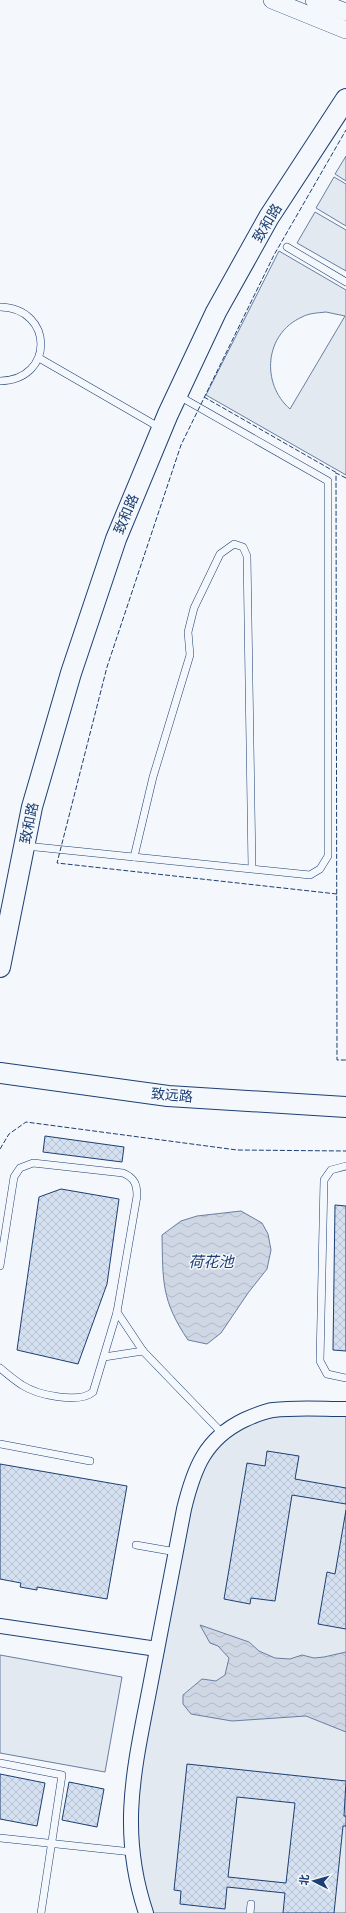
<svg xmlns="http://www.w3.org/2000/svg" width="346" height="1913" viewBox="0 0 346 1913" font-family="Signika,'Noto Sans SC',sans-serif">
  <defs>
    <pattern id="water-waves" width="16" height="10" patternUnits="userSpaceOnUse"><rect width="16" height="10" fill="#cfd7e4"/><path d="M0 5q4-4 8 0t8 0" fill="none" stroke="#b1bac7"/></pattern>
    <pattern id="building-cross-hatch" width="8" height="8" patternUnits="userSpaceOnUse"><rect width="8" height="8" fill="#d5e0f0"/><path d="M0 0l8 8M0 8l8-8" fill="none" stroke="#b6c1d1"/></pattern>
  </defs>
  <rect width="100%" height="100%" fill="#f4f7fb"/>
  <g fill="#e3e9f0" stroke="#687fa3" fill-rule="evenodd">
    <path d="M346 156V181L335 174Z"/>
    <path d="M334 177 346 184V226L316 208Z"/>
    <path d="M315 212 346 230V271L297 243Z"/>
    <path d="M279 251 346 290V475L206 395ZM326 312 345 316 290 409C261 384 264 334 302 317 309 313 318 313 326 312Z"/>
    <path d="M346 1409V1913H146L131 1836 184 1509 205 1452 251 1417Z"/>
    <path d="M0 1655 122 1677 105 1772 0 1753Z"/>
  </g>
  <g fill="url(#water-waves)" stroke="#687fa3">
    <path d="M241 1211 262 1223 268 1234 271 1250 267 1269 248 1293 221 1333 207 1344 188 1340C161 1300 163 1281 162 1235L181 1221 197 1216Z"/>
    <path d="M200 1625 249 1642 259 1651 275 1658 290 1659 302 1655 314 1658 324 1657 346 1652V1732L306 1716 232 1721 191 1714 183 1704V1695L202 1679 216 1681 225 1675 229 1658 218 1646 210 1643Z"/>
  </g>
  <g fill="url(#building-cross-hatch)" stroke="#1d3f73" fill-rule="evenodd">
    <path d="M45 1136 124 1147 122 1162 43 1152Z"/>
    <path d="M61 1189 119 1199 107 1284 78 1364 17 1350 39 1197Z"/>
    <path d="M335 1205 346 1206V1351L333 1350Z"/>
    <path d="M267 1451 299 1456 295 1479 346 1488V1504L292 1495 275 1601 251 1598 250 1604 224 1599 247 1463 265 1466Z"/>
    <path d="M0 1464 127 1486 107 1599 37 1587V1590L20 1587 21 1583 0 1579Z"/>
    <path d="M346 1510V1629L318 1624 327 1572 335 1574Z"/>
    <path d="M187 1764 346 1781 344 1816H346V1826H343L334 1913H283L285 1893 227 1887 225 1909 180 1904 181 1891 174 1890ZM237 1797 295 1803 286 1883 228 1877Z"/>
    <path d="M0 1774 45 1783 37 1826 0 1819Z"/>
    <path d="M69 1782 104 1789 97 1827 62 1820Z"/>
  </g>
  <g fill="none" stroke-linecap="round" stroke-linejoin="round">
    <g stroke="#1d3f73" stroke-width="8">
      <g id="service">
        <path d="M287 247 346 282"/>
        <path d="M0 307C54 308 55 380 0 381"/>
        <path d="M39 358 162 429"/>
        <path d="M26 846 310 875 320 869 328 856V481L179 396"/>
        <path d="M134 857 153 777 190 655 188 632 194 608 220 554 234 544 243 547 247 556 252 868"/>
        <path d="M346 1166 331 1170 324 1180 320 1361 327 1374 346 1378"/>
        <path d="M0 1266 14 1177 20 1168 33 1163 123 1173C135 1178 137 1185 137 1196L117 1312 93 1392C79 1404 37 1395 22 1385 14 1380 7 1374 0 1368"/>
        <path d="M117 1312 143 1351 222 1433"/>
        <path d="M104 1357 143 1351"/>
        <path d="M0 1444 90 1461"/>
        <path d="M136 1545 176 1552"/>
        <path d="M0 1763 62 1775 41 1913"/>
        <path d="M0 1838 132 1852"/>
        <path d="M250 1913 251 1904"/>
      </g>
    </g>
    <g stroke="#1d3f73" stroke-width="16">
      <g id="minor">
        <path d="M0 1626 157 1649"/>
        <path d="M146 1913C117 1827 136 1762 152 1676 163 1621 173 1565 184 1509 194 1468 205 1439 244 1420 253 1416 264 1411 273 1410 297 1407 322 1409 346 1409"/>
      </g>
    </g>
    <g stroke="#1d3f73" stroke-width="18">
      <g id="tertiary">
        <path d="M272 0 346 30"/>
        <path d="M314 0 346 12"/>
      </g>
    </g>
    <g stroke="#1d3f73" stroke-width="22">
      <g id="secondary">
        <path d="M0 967 32 807 71 673 116 539 168 414 216 312 269 217 346 99"/>
        <path d="M0 1073 168 1096 346 1107"/>
      </g>
    </g>
    <use href="#service" stroke="#f4f7fb" stroke-width="7"/>
    <use href="#minor" stroke="#f4f7fb" stroke-width="14"/>
    <use href="#tertiary" stroke="#f4f7fb" stroke-width="17"/>
    <use href="#secondary" stroke="#f4f7fb" stroke-width="20"/>
    <g stroke="#1d3f73" stroke-width="1" stroke-dasharray="5 2" stroke-linecap="butt">
      <path d="M204 397 337 473"/>
      <path d="M346 478 336 473 337 1060H346"/>
      <path d="M337 894 57 863 107 667 181 445 274 255 346 130"/>
      <path d="M0 1149 9 1134 26 1122 237 1150 346 1151"/>
    </g>
  </g>
  <g text-anchor="middle" stroke-width="3" stroke-linejoin="round" paint-order="stroke">
    <g font-size="14" fill="#1d3f73" stroke="#f4f7fb">
      <text transform="translate(267 223) rotate(-59)" y="5">致和路</text>
      <text transform="translate(126 514) rotate(-67)" y="5">致和路</text>
      <text transform="translate(29 823) rotate(-78)" y="5">致和路</text>
      <text transform="translate(172 1095) rotate(5)" y="5">致远路</text>
    </g>
    <g font-size="15" font-style="italic" fill="#1d3f73" stroke="#f4f7fb">
      <text x="211" y="1267">荷花池</text>
    </g>
  </g>
  <g transform="translate(314 1881) rotate(276)" stroke="#f4f7fb" stroke-width="3" paint-order="stroke">
  <path d="M0-3L7 15L0 10L-7 15Z" fill="#1d3f73"/>
  <text y="-6" font-size="11" font-weight="bold" text-anchor="middle" fill="#1d3f73">北</text>
  </g>
</svg>
